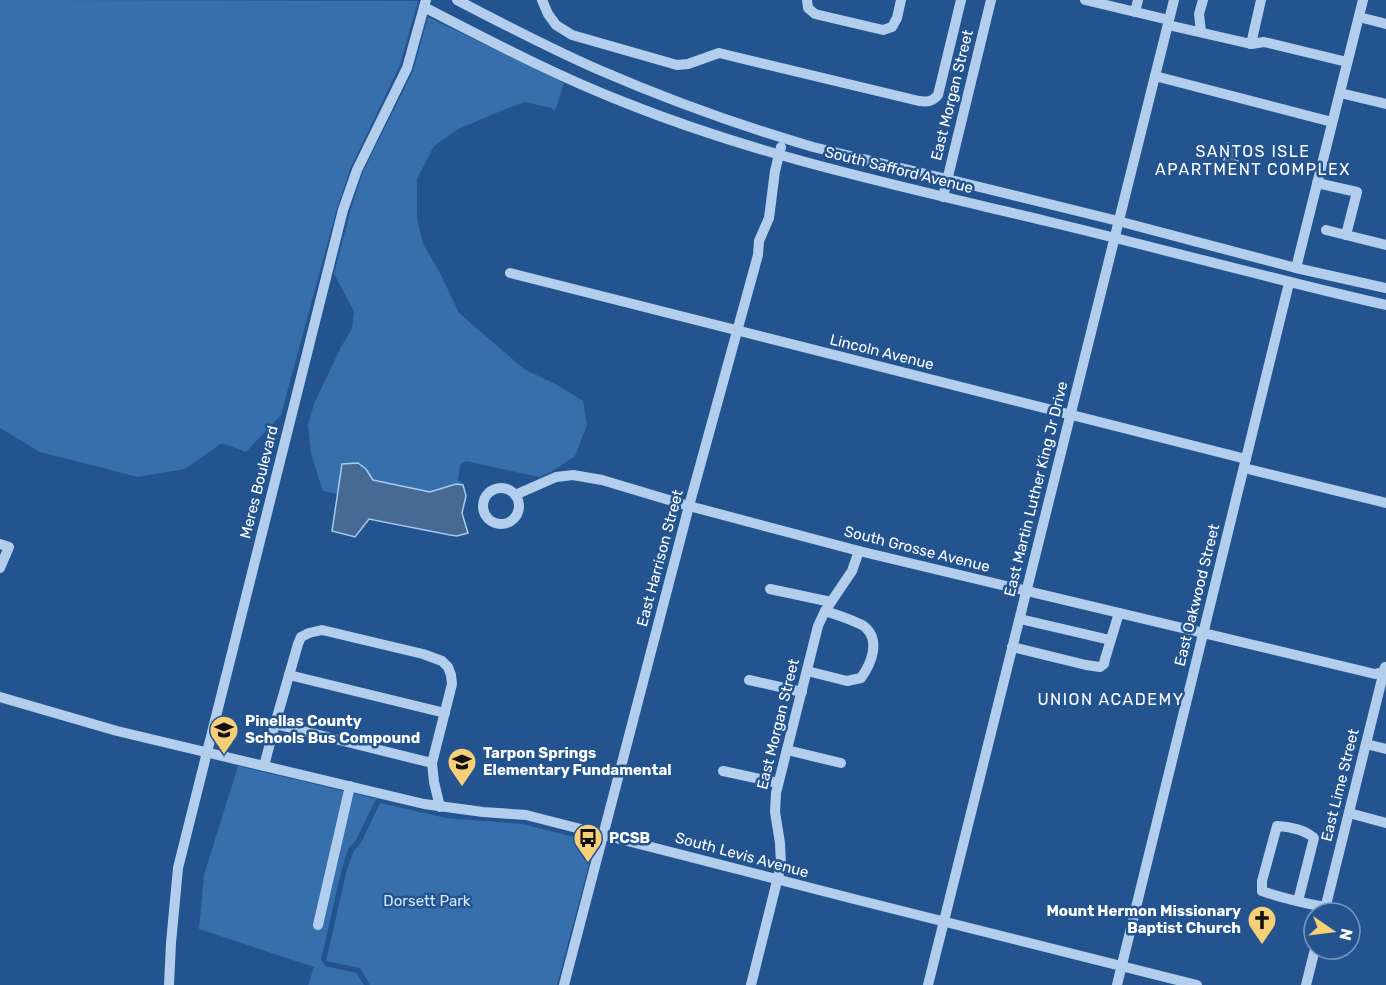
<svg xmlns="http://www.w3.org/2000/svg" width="1386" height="985" viewBox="0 0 1386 985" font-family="Rubik,sans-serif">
  <rect width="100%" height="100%" fill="#23548f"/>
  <g fill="#376fad">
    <path d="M0 0 418 1 400 65 351 167 337 208 281 415 246 452 222 443 185 469 138 477 40 452 0 428Z"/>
    <path d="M428 17 564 83 555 111 551 108 525 102 508 108 458 129 434 146 417 179V218L423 244 439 271 459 313 524 369 559 386 583 401 587 425 575 456 551 472 539 477 466 461 460 465 458 480 464 484H456L430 492 373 480 366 469 342 464 338 494 323 491 311 454 308 425 314 404 341 347 352 329 354 311 334 274 350 212 363 172 413 71Z"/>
    <path d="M238 766 377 799 375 801 356 840 348 849 342 868 321 960 325 966 356 973 364 985H308L314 967 199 929 204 875Z"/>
    <path d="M380 803 446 818 522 824 590 841 593 849 557 985H370L360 968 326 961 347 869 354 851 361 843Z"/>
  </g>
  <g fill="#476a94" stroke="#a7c9ed" stroke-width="1.5">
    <path d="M1227 143 1238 145 1235 160 1238 161 1236 169 1233 170 1231 174 1221 171 1225 156 1221 155 1223 147 1227 145Z"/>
    <path d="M358 463 366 469 373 480 430 492 456 484 463 485 466 496 462 513 468 533 457 536 450 535 369 519 355 537 332 531 342 464Z"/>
  </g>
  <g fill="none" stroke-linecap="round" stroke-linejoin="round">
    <g stroke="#b3ceec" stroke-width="10">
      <path d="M457 0C503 24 549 48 597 69 666 99 741 126 813 147L947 179 1118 221 1296 268 1386 288"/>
      <path d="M542 0 548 14 556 25 572 35 677 65 688 64 719 53 919 101C927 102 932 102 938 95L961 0"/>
      <path d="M807 0 808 8 815 14 883 30 892 27 897 18 901 0"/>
      <path d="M1085 0 1169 20"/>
      <path d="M424 7C490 41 556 76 626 103 761 157 904 187 1046 221 1159 248 1272 279 1386 305"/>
      <path d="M1135 12 1138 0"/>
      <path d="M1359 17 1386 24"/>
      <path d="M1168 25 1251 44 1264 42 1347 62"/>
      <path d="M1201 32 1199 14 1203 0"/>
      <path d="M1251 44 1261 0"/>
      <path d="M1155 76 1332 122"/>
      <path d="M1340 93 1386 104"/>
      <path d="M1317 183 1357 192 1346 235 1386 245"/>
      <path d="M943 197 991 0"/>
      <path d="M1326 230 1346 235"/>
      <path d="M1296 268 1363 0"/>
      <path d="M510 273 1246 459"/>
      <path d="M1244 468 1386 503"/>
      <circle cx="501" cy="506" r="18"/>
      <path d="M515 495 556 477 573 475 602 480 689 506 859 551 1375 674 1386 671"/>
      <path d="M0 544 9 547 0 568"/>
      <path d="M770 589 831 602"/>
      <path d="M1020 619 1110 640"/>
      <path d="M1012 647 1086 665 1100 667 1104 664 1105 659 1119 613"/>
      <path d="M807 671 847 681 861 678C871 664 881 641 865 627 859 622 834 614 825 611"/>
      <path d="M289 675 445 713"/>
      <path d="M749 680 802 692"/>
      <path d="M0 697 117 731 424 804 483 812 526 815 854 899 1197 985"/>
      <path d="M275 724 298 644 301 637 309 633 322 630 423 654 442 661 448 667 451 675 452 684 432 763"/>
      <path d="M1366 744 1386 749"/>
      <path d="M787 750 841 763"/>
      <path d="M264 766 275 724 432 763 434 782 440 807"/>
      <path d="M723 771 778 783"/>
      <path d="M1349 813 1386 823"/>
      <path d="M1298 901 1314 838C1304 829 1290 827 1277 826L1262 881V891C1282 898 1304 903 1325 907"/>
      <path d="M1324 913 1385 667"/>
      <path d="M318 925 350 786"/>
      <path d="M169 985 171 943 178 868 343 210 357 170 407 68 426 0"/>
      <path d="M564 985 689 506 758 255 759 241 769 218 775 171 781 147"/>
      <path d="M751 985 781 865 780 843 775 812 776 793 818 626 825 611 852 571 859 551"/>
      <path d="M928 985 1174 0"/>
      <path d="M1117 985 1289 283"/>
      <path d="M1306 985 1315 949"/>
    </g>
  </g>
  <defs>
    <g id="school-pin" transform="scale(1.5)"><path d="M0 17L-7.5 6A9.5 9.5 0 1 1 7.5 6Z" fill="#f7cf76" stroke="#23548f"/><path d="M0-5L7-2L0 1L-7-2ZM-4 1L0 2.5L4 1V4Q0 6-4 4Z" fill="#111"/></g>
    <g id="bus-pin" transform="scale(1.5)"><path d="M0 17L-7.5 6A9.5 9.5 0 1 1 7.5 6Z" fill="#f7cf76" stroke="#23548f"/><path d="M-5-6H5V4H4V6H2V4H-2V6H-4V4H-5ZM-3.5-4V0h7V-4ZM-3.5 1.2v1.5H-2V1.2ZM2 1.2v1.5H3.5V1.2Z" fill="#111"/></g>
    <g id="church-pin" transform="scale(1.5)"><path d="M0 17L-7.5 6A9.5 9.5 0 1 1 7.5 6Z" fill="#f7cf76" stroke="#23548f"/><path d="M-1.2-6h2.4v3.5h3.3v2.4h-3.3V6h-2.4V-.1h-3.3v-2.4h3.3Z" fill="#111"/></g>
  </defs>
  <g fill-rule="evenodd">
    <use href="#school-pin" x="224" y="730"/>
    <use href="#school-pin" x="462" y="762"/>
    <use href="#bus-pin" x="588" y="838"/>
    <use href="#church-pin" x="1262" y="920"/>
  </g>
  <g text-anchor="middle" stroke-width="5" stroke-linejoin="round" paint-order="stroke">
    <g font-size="15" fill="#fff" stroke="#23548f">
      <text transform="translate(952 95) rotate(-76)" y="5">East Morgan Street</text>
      <text transform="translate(899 170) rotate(14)" y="5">South Safford Avenue</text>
      <text transform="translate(882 352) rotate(14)" y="5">Lincoln Avenue</text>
      <text transform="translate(259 482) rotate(-76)" y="5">Meres Boulevard</text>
      <text transform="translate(1036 489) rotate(-76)" y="5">East Martin Luther King Jr Drive</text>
      <text transform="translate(917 549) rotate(14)" y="5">South Grosse Avenue</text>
      <text transform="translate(660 558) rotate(-75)" y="5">East Harrison Street</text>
      <text transform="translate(1197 595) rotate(-76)" y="5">East Oakwood Street</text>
      <text transform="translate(778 724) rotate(-76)" y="5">East Morgan Street</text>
      <text transform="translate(1340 785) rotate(-76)" y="5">East Lime Street</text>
      <text transform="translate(742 855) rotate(15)" y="5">South Levis Avenue</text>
    </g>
    <g font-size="15" font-weight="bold" fill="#fff" stroke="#23548f" text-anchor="start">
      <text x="245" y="726">Pinellas County<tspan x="245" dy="17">Schools Bus Compound</tspan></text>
      <text x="483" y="758">Tarpon Springs<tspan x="483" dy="17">Elementary Fundamental</tspan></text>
      <text x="609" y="843">PCSB</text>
      <text x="1241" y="916" text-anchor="end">Mount Hermon Missionary<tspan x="1241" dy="17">Baptist Church</tspan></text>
    </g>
    <g font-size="15" fill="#d8e8f9" stroke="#23548f">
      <text x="427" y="906">Dorsett Park</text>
    </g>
    <g font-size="16" letter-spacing="1.5" fill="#fff" stroke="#23548f">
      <text x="1253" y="157">SANTOS ISLE<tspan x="1253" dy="18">APARTMENT COMPLEX</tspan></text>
      <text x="1111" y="705">UNION ACADEMY</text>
    </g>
  </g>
  <g transform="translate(1332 931) rotate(104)"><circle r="28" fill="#23548f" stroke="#7b98bc" stroke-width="1.5"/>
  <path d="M0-4.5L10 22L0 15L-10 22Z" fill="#f7cf76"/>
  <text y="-9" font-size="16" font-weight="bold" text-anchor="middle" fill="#ffffff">N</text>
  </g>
</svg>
